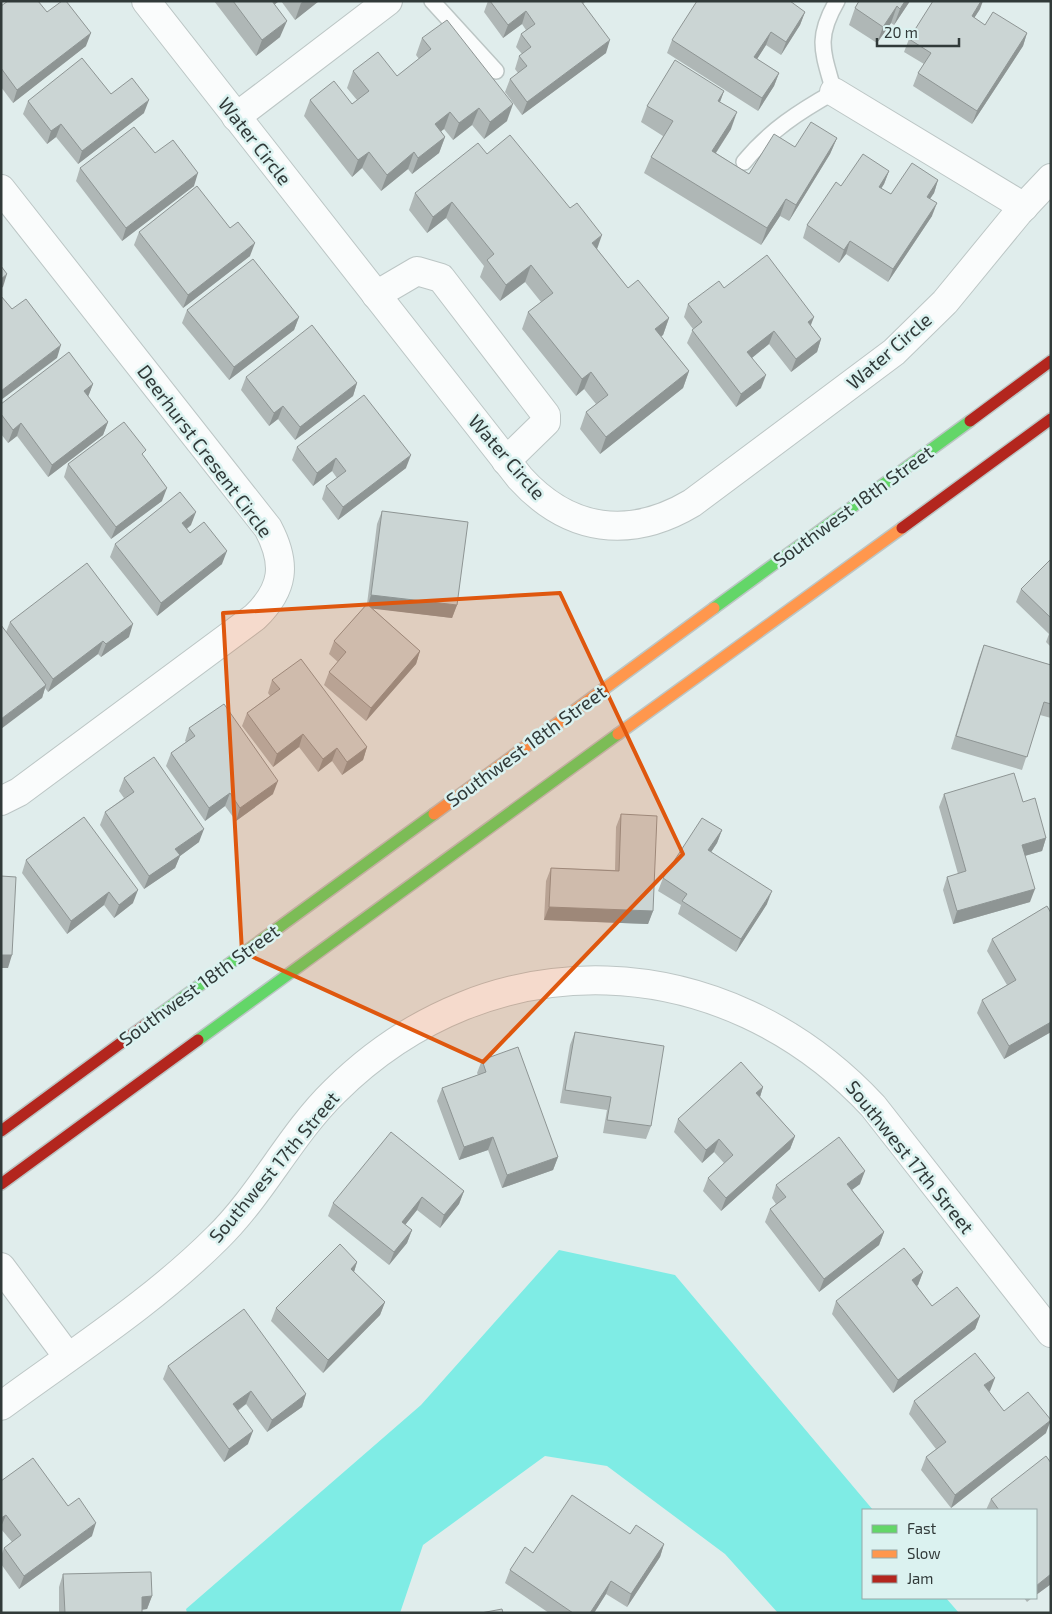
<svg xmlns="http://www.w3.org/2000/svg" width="1052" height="1614" viewBox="0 0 1052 1614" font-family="'Exo 2',sans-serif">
  <rect width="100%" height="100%" fill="#e0edec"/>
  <path fill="#7fece5" d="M559 1250 675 1275 873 1510H863V1598H946L959 1613H778L725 1554 607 1466 545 1456 423 1545 400 1613H187L186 1609 421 1405Z"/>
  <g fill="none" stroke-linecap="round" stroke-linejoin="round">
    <g stroke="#bcc6c5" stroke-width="18">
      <g id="lane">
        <path d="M432 1 496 71"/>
        <path d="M744 162C769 131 800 111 834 92 823 52 815 39 837 1"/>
      </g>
    </g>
    <g stroke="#bcc6c5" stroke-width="30">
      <g id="street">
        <path d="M146 1 520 478C569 532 630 540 692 503L894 352 945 302 1018 213 1051 178"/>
        <path d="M834 92 1024 207"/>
        <path d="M236 117 388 1"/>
        <path d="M1 189 268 528C287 564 284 589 255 617L19 792 1 801"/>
        <path d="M376 295 417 271 441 278 546 415V422L506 461"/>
        <path d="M1 1267 68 1357"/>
        <path d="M1 1406C73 1353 153 1302 217 1238 262 1194 290 1135 334 1092 491 936 724 946 873 1106L1051 1333"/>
      </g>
    </g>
    <g stroke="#bcc6c5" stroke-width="14">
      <g id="fast">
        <path d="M714 608 970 421"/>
        <path d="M148 1023 434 814"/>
        <path d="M198 1040 618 734"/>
      </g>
    </g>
    <g stroke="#bcc6c5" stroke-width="14">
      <g id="slow">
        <path d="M618 734 902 528"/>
        <path d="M434 814 714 608"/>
      </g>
    </g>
    <g stroke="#bcc6c5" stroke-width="14">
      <g id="jam">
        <path d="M970 421 1051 361"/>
        <path d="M902 528 1051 419"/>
        <path d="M1 1131 148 1023"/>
        <path d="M1 1184 198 1040"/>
      </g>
    </g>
    <use href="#lane" stroke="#fafcfc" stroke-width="15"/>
    <use href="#street" stroke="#fafcfc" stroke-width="28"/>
    <use href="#fast" stroke="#63d668" stroke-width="11"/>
    <use href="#slow" stroke="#ff974d" stroke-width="11"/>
    <use href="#jam" stroke="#b3261e" stroke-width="11"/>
  </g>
  <g fill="#afb7b6">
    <path d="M214 1H279L274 5 280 37 256 56Z"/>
    <path d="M281 1H319L295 20Z"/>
    <path d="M488 1H586L583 4 606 53 522 115 505 92 510 79 518 73 515 69 519 56 522 54 516 47 521 34 526 30 522 24 503 38 484 12Z"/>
    <path d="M859 1H910L894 25 891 23 877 43 849 25 855 8Z"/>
    <path d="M1 6 86 46 13 103 1 87Z"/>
    <path d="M980 9 974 18 985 25 1027 33 1023 46 972 124 913 86 918 73 924 64 904 52 909 39Z"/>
    <path d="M805 12 800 25 781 55 766 45 757 59 779 73 774 86 758 111 667 53 672 40Z"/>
    <path d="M422 38 507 121 484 139 472 125 453 140 444 129 441 131 445 137 439 153 412 174 408 169 381 191 362 168 352 177 304 116 310 100 352 104 357 100 347 88 353 71 397 76 419 59 416 55Z"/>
    <path d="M724 91 720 102 731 129 716 153 749 174 795 147 837 138 830 154 789 221 780 216 761 245 644 173 651 157 663 136 641 122 647 106Z"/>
    <path d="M111 94 144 113 78 164 56 137 47 144 23 114 28 101Z"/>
    <path d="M155 153 194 186 122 241 76 181 80 168Z"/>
    <path d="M487 154 597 249 628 288 669 318 663 335 661 336 689 371 683 388 600 454 580 429 586 412 596 404 584 389 576 396 522 329 528 312 541 302 525 282 500 301 480 277 484 266 446 218 427 233 409 210 415 193Z"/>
    <path d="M889 171 884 184 881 188 891 194 938 180 934 193 930 199 932 216 888 282 846 254 839 263 803 238 807 225 841 186Z"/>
    <path d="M139 232 250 256 183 308 134 245Z"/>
    <path d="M724 288 811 326 821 339 817 352 791 372 769 344 752 358 761 388 736 407 687 343 693 329 684 317 688 304Z"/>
    <path d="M187 310 299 317 294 330 229 380 182 323Z"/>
    <path d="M246 377 357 383 353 396 295 440 278 419 269 426 241 390Z"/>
    <path d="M93 384 88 396 108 422 103 435 48 477 17 436 8 443 1 434V404Z"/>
    <path d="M297 447 406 468 338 520 322 499 326 486 337 478 332 471 313 486 292 460Z"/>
    <path d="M143 456 162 501 111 539 64 477 68 464Z"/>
    <path d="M382 511 457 605 452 618 372 608 420 651 416 664 366 721 324 685 329 672 338 662 329 654 334 641 367 604 377 524Z"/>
    <path d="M191 525 187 529 190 533 222 564 157 616 110 557 115 544Z"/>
    <path d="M1051 559V647L1046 642 1049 634 1016 602 1021 589Z"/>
    <path d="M10 622 129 637 101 657 98 654 48 692 45 688 42 698 6 632Z"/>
    <path d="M984 645 1051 665V718L1040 715 1022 770 951 749 979 658Z"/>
    <path d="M272 680 367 747 363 760 342 775 332 761 318 772 299 747 273 767 242 726 247 713 270 696 268 693Z"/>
    <path d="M189 728 273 794 236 821 225 806 205 821 166 766 171 753 186 742 185 741Z"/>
    <path d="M124 778 199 842 180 856 175 868 144 889 100 825 105 812 124 798 119 791Z"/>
    <path d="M944 794 1023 802 1046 838 1042 851 1025 856 1030 902 953 924 943 890 947 877 958 874 939 807Z"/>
    <path d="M621 814 653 911 648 924 544 920 546 881 551 868 615 870 616 827Z"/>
    <path d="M84 817 133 903 114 918 104 905 67 934 22 873 26 860Z"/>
    <path d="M722 830 717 843 711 852 767 904 736 952 678 914 681 905 658 891 663 878Z"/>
    <path d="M992 939 1051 1032 1004 1059 977 1013 982 1000 1007 985 987 951Z"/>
    <path d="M575 1032 651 1126 646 1139 603 1133 607 1110 560 1103 570 1045Z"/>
    <path d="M482 1060 558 1157 553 1170 502 1188 488 1150 459 1160 437 1101 442 1088 478 1075 477 1073Z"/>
    <path d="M763 1087 760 1097 795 1136 790 1149 721 1211 703 1191 708 1178 724 1163 714 1152 702 1163 674 1132 678 1119Z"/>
    <path d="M860 1184 852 1190 884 1232 879 1245 819 1292 765 1222 770 1209 776 1204 772 1198 776 1185Z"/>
    <path d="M464 1191 459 1204 440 1228 417 1210 405 1225 412 1230 407 1243 389 1265 328 1216 333 1203Z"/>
    <path d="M357 1262 354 1272 385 1302 380 1315 323 1373 271 1321 276 1308Z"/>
    <path d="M923 1272 918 1285 917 1286 932 1306 980 1316 975 1329 893 1393 832 1314 836 1301Z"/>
    <path d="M168 1366 306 1394 302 1407 267 1432 246 1404 238 1411 248 1444 224 1462 163 1379Z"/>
    <path d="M990 1391 989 1392 1004 1411 1046 1433 951 1508 921 1470 926 1457 936 1449 909 1414 914 1401Z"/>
    <path d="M1051 1463V1584L1036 1595V1510H986L991 1499Z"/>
    <path d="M1 1481 92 1536 19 1589 1 1564V1556L4 1548 12 1542 1 1529Z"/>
    <path d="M630 1534 664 1544 660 1557 627 1607 606 1594 594 1613H549L505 1583 510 1570 533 1553Z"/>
    <path d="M63 1574 152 1596 147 1609 142 1610V1613H59V1587Z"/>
    <path d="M1024 1598H1032L1027 1602Z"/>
  </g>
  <g fill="#8e9594">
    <path d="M267 1H279L262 14Z"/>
    <path d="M304 1H319L295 20 301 3Z"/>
    <path d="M905 1H910L894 25 900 9Z"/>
    <path d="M981 1H983L980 9 967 29 972 16Z"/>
    <path d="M897 6 891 23 877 43 883 27Z"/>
    <path d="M526 11 522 24 503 38 508 25Z"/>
    <path d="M805 12 800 25 781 55 786 42Z"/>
    <path d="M287 21 280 37 256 56 262 40Z"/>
    <path d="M771 32 766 45 750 70 754 57Z"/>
    <path d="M91 33 86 46 13 103 17 90Z"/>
    <path d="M1027 33 1023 46 972 124 977 111Z"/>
    <path d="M610 40 606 53 522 115 527 102Z"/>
    <path d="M779 73 774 86 758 111 762 98Z"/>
    <path d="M724 91 718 107V101Z"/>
    <path d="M149 100 144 113 78 164 82 151Z"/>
    <path d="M513 104 507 121 484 139 490 122Z"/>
    <path d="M479 108 472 125 453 140 459 123Z"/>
    <path d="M450 112 444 129 429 141 435 124Z"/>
    <path d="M737 112 731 129 706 168 712 151Z"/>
    <path d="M61 124 56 137 47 144 51 131Z"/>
    <path d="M445 137 439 153 412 174 418 158Z"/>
    <path d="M837 138 830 154 789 221 796 205Z"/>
    <path d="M369 152 362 168 352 177 358 160Z"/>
    <path d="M414 152 408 169 381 191 387 175Z"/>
    <path d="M889 171 884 184 874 200 879 187Z"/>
    <path d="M198 173 194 186 122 241 126 228Z"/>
    <path d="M938 180 934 193 922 210 927 197Z"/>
    <path d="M786 199 780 216 761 245 767 228Z"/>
    <path d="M452 202 446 218 427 233 433 217Z"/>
    <path d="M937 203 932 216 888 282 893 269Z"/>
    <path d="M602 235 596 252 592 243Z"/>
    <path d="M850 241 846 254 839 263 844 250Z"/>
    <path d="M255 243 250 256 183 308 188 295Z"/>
    <path d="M531 265 525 282 500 301 506 285Z"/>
    <path d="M7 274 3 287 1 288V279Z"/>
    <path d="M299 317 294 330 229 380 234 367Z"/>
    <path d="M814 317 809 330 808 322Z"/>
    <path d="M669 318 663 335 649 346 655 329Z"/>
    <path d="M774 331 769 344 743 365 747 352Z"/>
    <path d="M821 339 817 352 791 372 796 359Z"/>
    <path d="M61 345 57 358 1 400V391Z"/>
    <path d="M689 371 683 388 600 454 606 437Z"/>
    <path d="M591 372 584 389 576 396 582 379Z"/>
    <path d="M766 375 761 388 736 407 741 394Z"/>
    <path d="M357 383 353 396 295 440 300 427Z"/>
    <path d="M93 384 88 397 84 391Z"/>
    <path d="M283 406 278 419 269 426 274 413Z"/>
    <path d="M108 422 103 435 48 477 52 465Z"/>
    <path d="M21 423 17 436 8 443 13 430Z"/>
    <path d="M411 455 406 468 338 520 343 507Z"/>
    <path d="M336 458 332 471 313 486 317 473Z"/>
    <path d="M167 488 162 501 111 539 116 527Z"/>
    <path d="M196 512 191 525 177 536 182 523Z"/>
    <path d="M227 551 222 564 157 616 161 603Z"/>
    <path d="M371 595 457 605 452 618 367 608Z"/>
    <path d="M133 624 129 637 101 657 106 644Z"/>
    <path d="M103 641 98 654 48 692 53 679Z"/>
    <path d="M420 651 416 664 366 721 371 708Z"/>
    <path d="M46 685 42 698 1 729V719Z"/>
    <path d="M303 734 299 747 273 767 277 754Z"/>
    <path d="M367 747 363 760 342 775 347 762Z"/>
    <path d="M337 748 332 761 318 772 323 759Z"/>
    <path d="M278 781 273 794 236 821 240 808Z"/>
    <path d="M230 793 225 806 205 821 209 808Z"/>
    <path d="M204 829 199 842 180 856 175 868 144 889 149 876 175 849Z"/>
    <path d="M722 830 717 843 704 863 708 850Z"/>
    <path d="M1046 838 1042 851 1017 858 1022 845Z"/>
    <path d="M1035 889 1030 902 953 924 957 911Z"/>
    <path d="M138 890 133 903 114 918 119 905Z"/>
    <path d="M772 891 767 904 736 952 741 939Z"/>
    <path d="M109 892 104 905 67 934 71 921Z"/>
    <path d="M549 907 653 911 648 924 544 920Z"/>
    <path d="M1 955H12L8 968H1Z"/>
    <path d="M1051 1022V1032L1004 1059 1009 1046Z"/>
    <path d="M763 1087 759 1100 756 1093Z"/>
    <path d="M795 1136 790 1149 721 1211 726 1198Z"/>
    <path d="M493 1137 488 1150 459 1160 464 1147Z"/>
    <path d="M719 1139 714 1152 702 1163 706 1150Z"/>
    <path d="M558 1157 553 1170 502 1188 507 1175Z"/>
    <path d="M865 1171 860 1184 842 1197 847 1184Z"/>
    <path d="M464 1191 459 1204 440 1228 444 1215Z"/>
    <path d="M422 1197 417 1210 397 1235 402 1222Z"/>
    <path d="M412 1230 407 1243 389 1265 394 1252Z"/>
    <path d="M884 1232 879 1245 819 1292 824 1279Z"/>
    <path d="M357 1262 353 1275 351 1269Z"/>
    <path d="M923 1272 918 1285 907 1293 912 1280Z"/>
    <path d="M385 1302 380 1315 323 1373 328 1360Z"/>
    <path d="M980 1316 975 1329 893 1393 898 1380Z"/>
    <path d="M995 1378 990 1391 979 1398 984 1385Z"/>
    <path d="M251 1391 246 1404 228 1417 233 1404Z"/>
    <path d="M306 1394 302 1407 267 1432 272 1420Z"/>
    <path d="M1051 1420 1046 1433 951 1508 955 1495Z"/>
    <path d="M253 1431 248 1444 224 1462 229 1449Z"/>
    <path d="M6 1515 1 1527V1518Z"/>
    <path d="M96 1523 92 1536 19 1589 24 1576Z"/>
    <path d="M664 1544 660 1557 627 1607 631 1594Z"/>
    <path d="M1051 1574V1584L1036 1595V1586Z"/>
    <path d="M611 1581 606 1594 594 1613H590Z"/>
    <path d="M152 1596 147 1609 137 1610 142 1597Z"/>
  </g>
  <g fill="#cbd5d4" stroke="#8e9594">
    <path d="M8 1H38L47 12 62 1H66L91 33 17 90 1 68V6Z"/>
    <path d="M233 1H272L287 21 262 40Z"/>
    <path d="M490 1H581L610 40 527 102 510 79 527 66 519 56 531 47 521 34 535 24 526 11 508 25Z"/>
    <path d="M697 1H790L805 12 786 42 771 32 754 57 779 73 762 98 672 40Z"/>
    <path d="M859 1H905L900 9 897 6 883 27 855 8Z"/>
    <path d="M933 1H981L972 16 985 25 993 12 1027 33 977 111 918 73 931 53 909 39Z"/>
    <path d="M447 20 513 104 490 122 479 108 459 123 450 112 435 124 445 137 418 158 414 152 387 175 369 152 358 160 310 100 334 81 352 104 369 91 353 71 378 52 397 76 431 49 422 38Z"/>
    <path d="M82 58 111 94 132 78 149 100 82 151 61 124 51 131 28 101Z"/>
    <path d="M675 60 724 91 718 101 737 112 712 151 749 174 774 134 795 147 811 122 837 138 796 205 786 199 767 228 651 157 673 121 647 106Z"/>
    <path d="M134 127 155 153 173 140 198 173 126 228 80 168Z"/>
    <path d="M510 135 570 208 577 203 602 235 592 243 628 288 638 280 669 318 655 329 689 371 606 437 586 412 608 395 591 372 582 379 528 312 553 293 531 265 506 285 487 260 494 254 452 202 433 217 415 193 478 143 487 154Z"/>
    <path d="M863 154 889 171 879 187 891 194 912 163 938 180 927 197 937 203 893 269 850 241 844 250 807 225 836 182 841 186Z"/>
    <path d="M197 186 230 228 238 222 255 243 188 295 139 232Z"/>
    <path d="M767 255 814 317 808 322 821 339 796 359 774 331 747 352 766 375 741 394 692 330 702 322 688 304 719 281 724 288Z"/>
    <path d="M253 259 299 317 234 367 187 310Z"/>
    <path d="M1 266 7 274 1 279Z"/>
    <path d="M1 296 12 309 26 299 61 345 1 391Z"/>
    <path d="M312 325 357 383 300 427 283 406 274 413 246 377Z"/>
    <path d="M69 352 93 384 84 391 108 422 52 465 21 423 13 430 1 414V404Z"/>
    <path d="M364 395 411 455 343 507 326 486 346 471 336 458 317 473 297 447Z"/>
    <path d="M124 422 146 450 142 454 167 488 116 527 68 464Z"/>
    <path d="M180 492 196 512 182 523 190 533 204 522 227 551 161 603 115 544Z"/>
    <path d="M382 511 468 522 457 605 371 595Z"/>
    <path d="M1051 559V618L1021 589Z"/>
    <path d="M87 563 133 624 106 644 103 641 53 679 10 622Z"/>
    <path d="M367 604 420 651 371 708 329 672 346 652 334 641Z"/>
    <path d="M1 625 46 685 1 719Z"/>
    <path d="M984 645 1051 665V704L1044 702 1027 757 956 736Z"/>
    <path d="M301 659 367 747 347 762 337 748 323 759 303 734 277 754 247 713 280 689 272 680Z"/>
    <path d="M224 704 278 781 240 808 230 793 209 808 171 753 195 736 189 728Z"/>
    <path d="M154 757 204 829 175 849 180 855 149 876 105 812 134 792 124 778Z"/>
    <path d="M1014 773 1023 802 1035 798 1046 838 1022 845 1035 889 957 911 947 877 966 871 944 794Z"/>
    <path d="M621 814 657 816 653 911 549 907 551 868 619 871Z"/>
    <path d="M84 817 138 890 119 905 109 892 71 921 26 860Z"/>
    <path d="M702 818 722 830 708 850 772 891 741 939 682 901 687 894 663 878Z"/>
    <path d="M1 876 16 877 12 955H1Z"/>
    <path d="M1047 906 1051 913V1022L1009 1046 982 1000 1016 980 992 939Z"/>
    <path d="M575 1032 664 1046 651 1126 607 1120 611 1097 565 1090Z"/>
    <path d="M518 1047 558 1157 507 1175 493 1137 464 1147 442 1088 486 1072 482 1060Z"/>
    <path d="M741 1062 763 1087 756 1093 795 1136 726 1198 708 1178 733 1155 719 1139 706 1150 678 1119Z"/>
    <path d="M391 1132 464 1191 444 1215 422 1197 402 1222 412 1230 394 1252 333 1203Z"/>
    <path d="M839 1137 865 1171 847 1184 884 1232 824 1279 770 1209 786 1197 776 1185Z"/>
    <path d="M340 1244 357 1262 351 1269 385 1302 328 1360 276 1308Z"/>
    <path d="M904 1248 923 1272 912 1280 932 1306 957 1287 980 1316 898 1380 836 1301Z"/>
    <path d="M244 1309 306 1394 272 1420 251 1391 233 1404 253 1431 229 1449 168 1366Z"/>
    <path d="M975 1353 995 1378 984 1385 1004 1411 1028 1392 1051 1420 955 1495 926 1457 946 1442 914 1401Z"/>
    <path d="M1046 1456 1051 1463V1574L1036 1586V1510H999L991 1499Z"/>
    <path d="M33 1458 68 1506 79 1498 96 1523 24 1576 4 1548 21 1535 6 1515 1 1518V1481Z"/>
    <path d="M572 1495 630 1534 636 1525 664 1544 631 1594 611 1581 590 1613H573L510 1570 525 1547 533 1553Z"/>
    <path d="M151 1572 152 1596 142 1597V1613H65L63 1574Z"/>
    <path d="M502 1609 503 1613H481Z"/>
  </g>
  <path fill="#df570e" fill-opacity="0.2" stroke="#df570e" stroke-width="4" stroke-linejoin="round" d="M560 593 683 854 483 1062 242 952 223 613Z"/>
  <g text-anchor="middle" stroke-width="5" stroke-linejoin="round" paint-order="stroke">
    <g font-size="19" fill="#313a39" stroke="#dbf2f0">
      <text transform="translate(255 141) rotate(52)" y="7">Water Circle</text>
      <text transform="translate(889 351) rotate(-41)" y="7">Water Circle</text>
      <text transform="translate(205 451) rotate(53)" y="7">Deerhurst Cresent Circle</text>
      <text transform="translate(507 457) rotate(49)" y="7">Water Circle</text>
      <text transform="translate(853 506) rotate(-36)" y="7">Southwest 18th Street</text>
      <text transform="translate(526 746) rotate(-36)" y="7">Southwest 18th Street</text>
      <text transform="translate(199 985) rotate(-36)" y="7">Southwest 18th Street</text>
      <text transform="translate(910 1157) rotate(51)" y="7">Southwest 17th Street</text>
      <text transform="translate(274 1167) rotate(-50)" y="7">Southwest 17th Street</text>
    </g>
  </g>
  <rect width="1052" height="1614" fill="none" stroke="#313a39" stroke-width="5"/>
  <rect x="862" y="1509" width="175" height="90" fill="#dbf2f0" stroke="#97a8a7"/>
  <rect x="872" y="1525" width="25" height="8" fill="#63d668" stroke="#97a8a7"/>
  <text x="907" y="1534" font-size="15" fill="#313a39">Fast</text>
  <rect x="872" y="1550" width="25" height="8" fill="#ff974d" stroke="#97a8a7"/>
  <text x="907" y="1559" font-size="15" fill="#313a39">Slow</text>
  <rect x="872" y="1575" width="25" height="8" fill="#b3261e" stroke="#97a8a7"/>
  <text x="907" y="1584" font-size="15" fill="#313a39">Jam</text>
  <path d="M877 38v8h82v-8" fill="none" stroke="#313a39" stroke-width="2.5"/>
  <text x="884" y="38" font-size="15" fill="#313a39" stroke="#dbf2f0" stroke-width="4" paint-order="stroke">20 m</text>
</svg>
